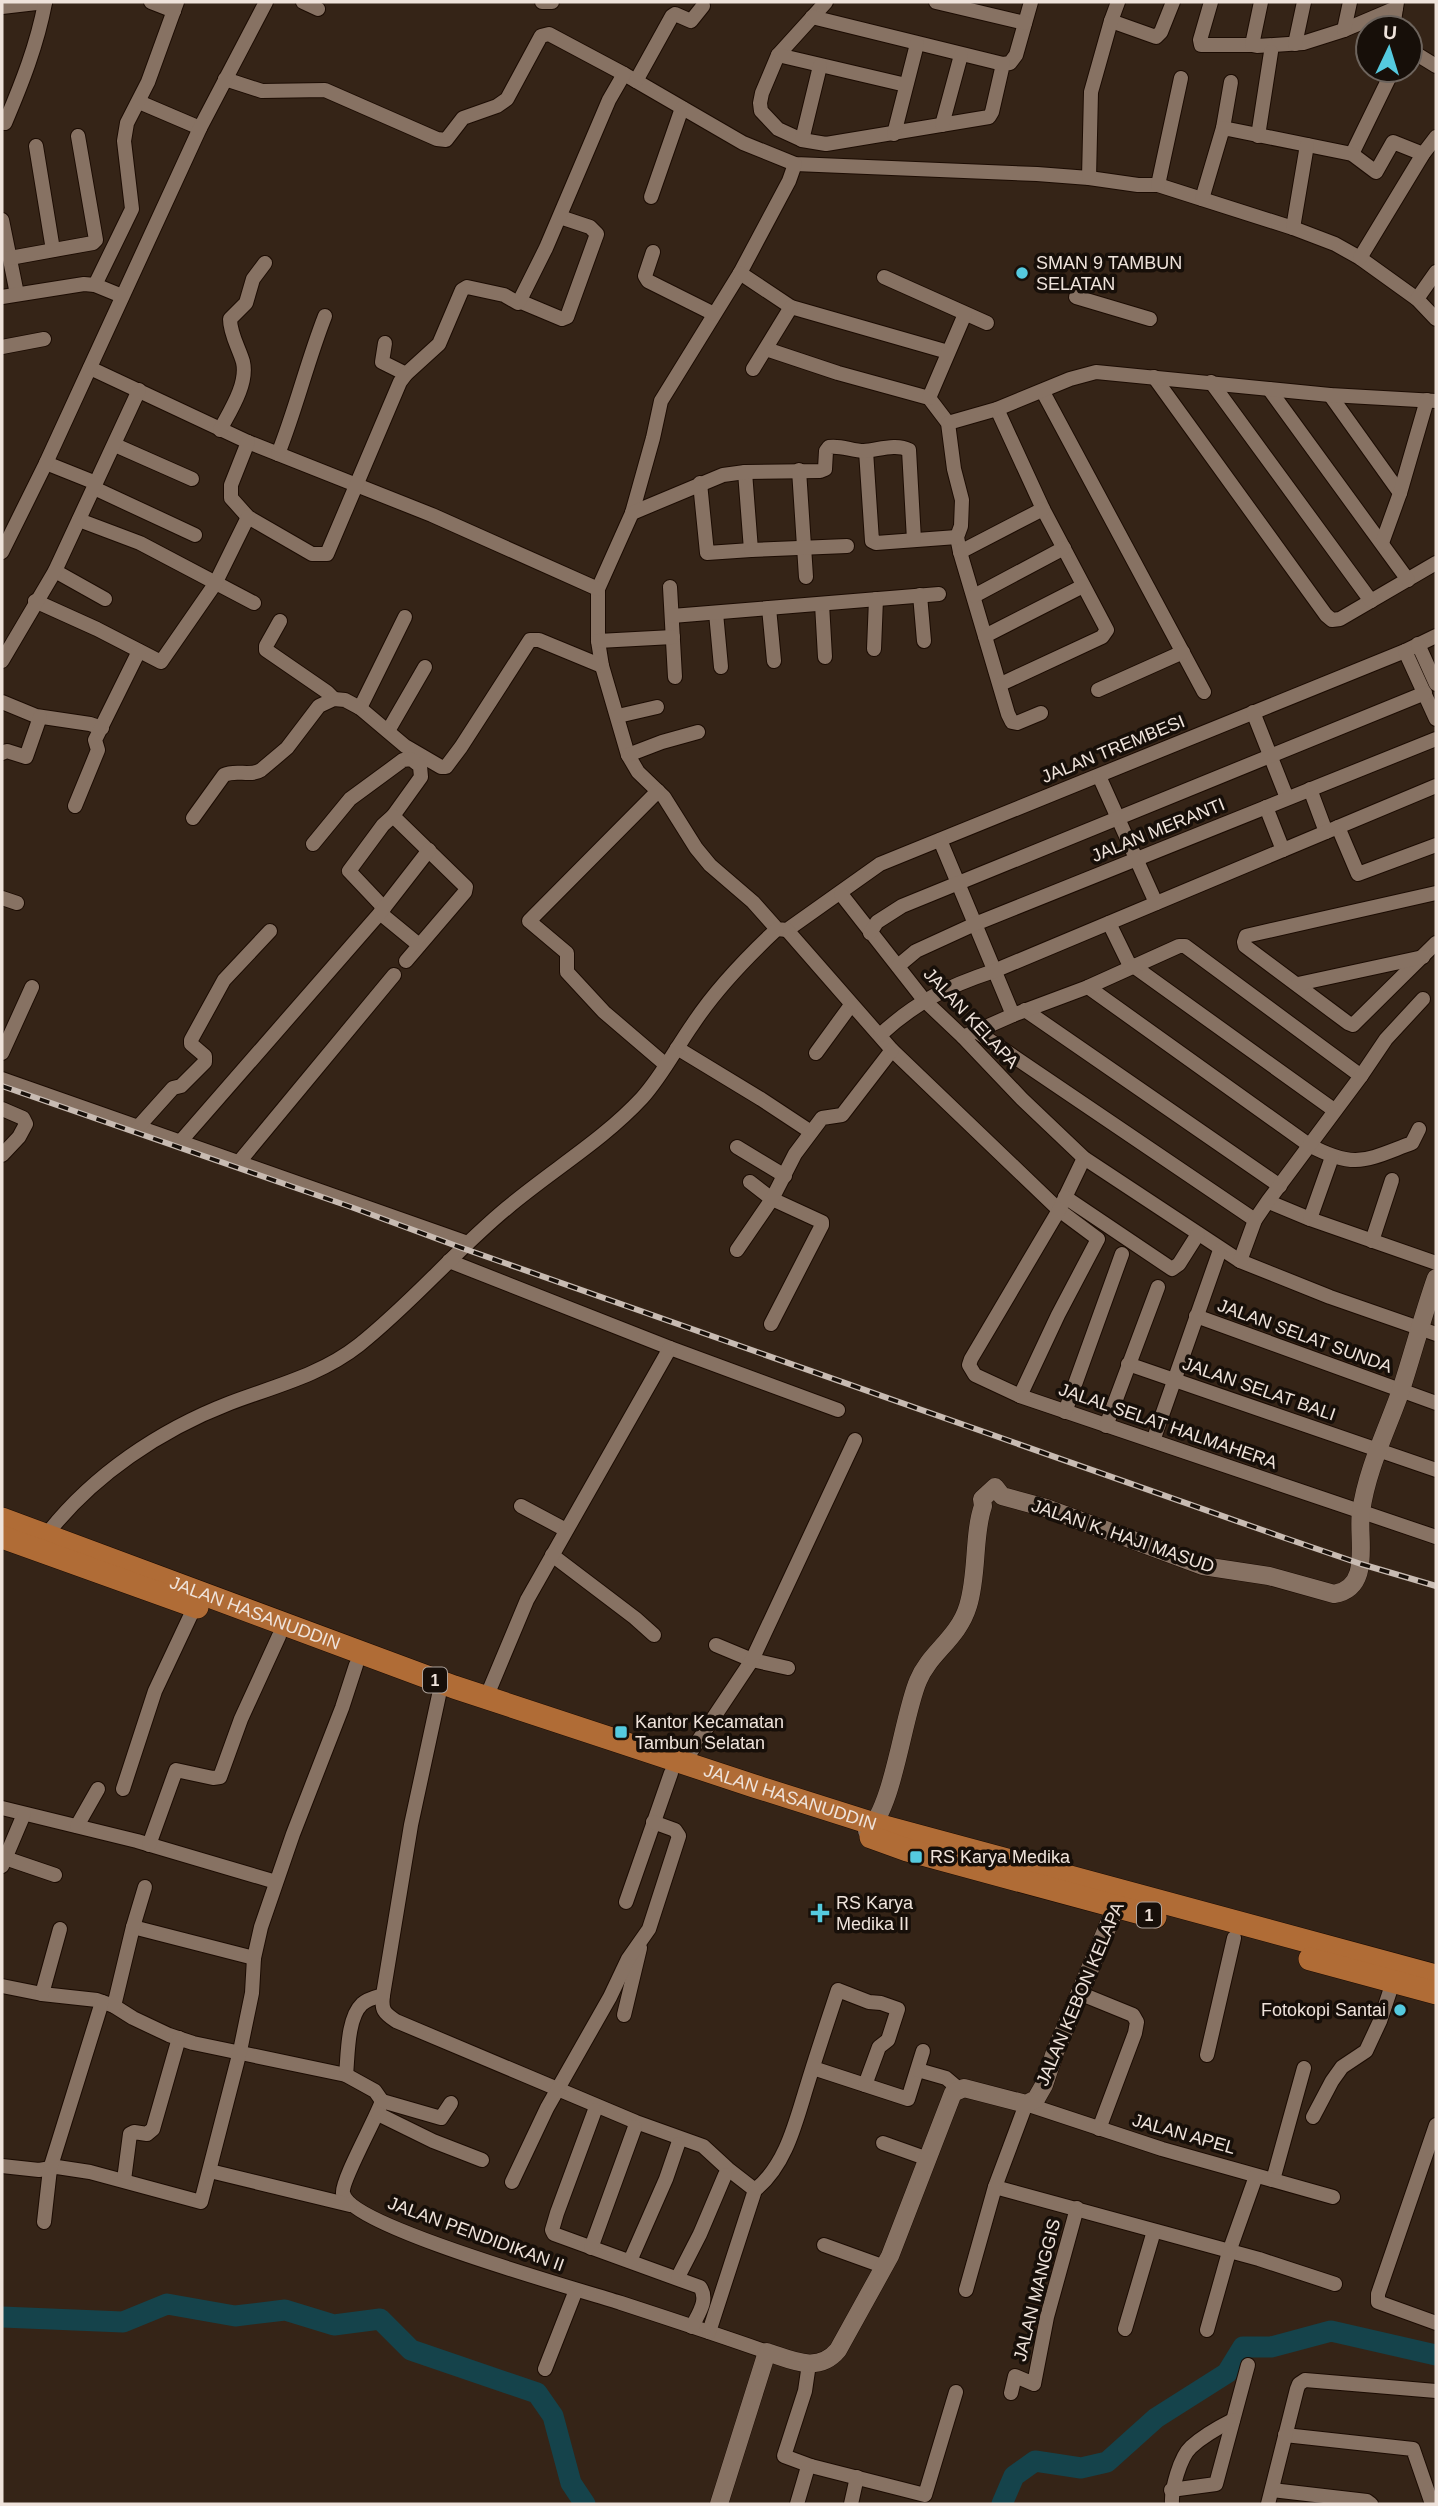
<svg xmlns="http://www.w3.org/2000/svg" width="1438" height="2506" viewBox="0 0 1438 2506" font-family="Arial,sans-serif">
  <rect width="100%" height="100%" fill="#352417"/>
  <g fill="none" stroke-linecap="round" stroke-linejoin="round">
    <g stroke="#15434b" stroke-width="21">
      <path d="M2 2317 123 2322 167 2304 235 2316 285 2310 334 2325 380 2319 411 2350 537 2393 553 2416 571 2483 585 2504"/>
      <path d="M1002 2504 1014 2476 1035 2461 1081 2468 1107 2462 1156 2418 1227 2373 1243 2347H1271L1331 2331 1436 2355"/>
    </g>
    <g stroke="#1c0c03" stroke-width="16">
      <g id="minor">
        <path d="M151 2 174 11"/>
        <path d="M303 2 318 9"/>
        <path d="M542 2H552"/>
        <path d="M826 2 778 55 762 93 760 103 761 111 778 129 802 140 826 144 989 117 992 112 1003 64 1010 63 1016 55 1031 2"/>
        <path d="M936 2 1025 23"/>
        <path d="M1211 2 1200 40 1201 45H1252"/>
        <path d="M1261 2 1252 45 1257 46 1303 43 1344 30 1396 8 1397 2"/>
        <path d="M2 7 45 2"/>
        <path d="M812 17 1003 64"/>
        <path d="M1111 21 1156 37 1161 32 1173 2"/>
        <path d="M1393 28 1396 8"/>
        <path d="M1344 30 1350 2"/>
        <path d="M1295 44 1304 2"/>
        <path d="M1410 50 1436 66"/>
        <path d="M778 55 906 85"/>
        <path d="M225 79 262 91 325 90 437 139 446 140 463 118 497 106 507 99 541 36 549 34 624 74 743 143 795 164 1037 174 1089 178 1138 185H1158L1293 228 1335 244 1360 258 1417 299 1436 319"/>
        <path d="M636 81 672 16 675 14 691 21 703 6"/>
        <path d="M139 102 200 128"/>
        <path d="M5 123C22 83 37 45 45 3"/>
        <path d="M942 125 961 55"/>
        <path d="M1223 128 1231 82"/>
        <path d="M894 134 917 44"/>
        <path d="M1258 136 1271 52"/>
        <path d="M802 140 820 66"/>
        <path d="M36 146 53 250"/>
        <path d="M1352 154 1393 70"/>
        <path d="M795 164 789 181 740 273 661 401 653 438 632 513 598 589V641L602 666 628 755 638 772 664 797 696 848 710 865 753 902 777 929 787 930 880 864 1405 651 1436 636"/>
        <path d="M1089 178 1091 92 1111 21 1118 2"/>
        <path d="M1158 185 1181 78"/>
        <path d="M651 197 682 108"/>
        <path d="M1202 199 1223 128 1352 154 1376 172 1393 142 1423 154"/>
        <path d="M2 220 17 294"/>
        <path d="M1293 228 1307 145"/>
        <path d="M653 252 645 276 648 281 714 314"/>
        <path d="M10 258 93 243 96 240 78 136"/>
        <path d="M1360 258 1423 154 1436 137"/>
        <path d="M740 273 791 307 948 352"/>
        <path d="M884 277 987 323"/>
        <path d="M95 285 132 209 124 141 127 123 148 82 177 2"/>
        <path d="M2 297 84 284 95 285 122 296"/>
        <path d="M1076 297 1150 319"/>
        <path d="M1417 299 1436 272"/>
        <path d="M519 301 562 319 567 317 597 234 590 227 560 217"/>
        <path d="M385 343 382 362 406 374"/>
        <path d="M2 347 44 339"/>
        <path d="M766 349 838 373 929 398 948 423 954 469 962 500 961 526 957 537 960 552 1008 714 1012 722 1017 723 1041 713"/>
        <path d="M90 368 248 442 432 515 598 589"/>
        <path d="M753 369 791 307"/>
        <path d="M1154 377 1326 615 1332 620 1340 619 1436 563"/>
        <path d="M1211 382 1371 601"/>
        <path d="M1269 389 1408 580"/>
        <path d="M1043 392 1204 692"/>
        <path d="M1330 395 1400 493"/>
        <path d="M929 398 965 314"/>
        <path d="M997 409 1043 509 1107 630 1102 637 1001 684"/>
        <path d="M948 423 997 409 1070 379 1096 372 1330 395 1436 401"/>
        <path d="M220 430C230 411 248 384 243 362 239 348 230 334 230 319L246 303 253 279 265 263"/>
        <path d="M248 442 231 485V498L248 517 312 554H327L400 382 406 374 439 344 462 290 467 287 504 295 518 303 521 298 546 248 609 100 624 74"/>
        <path d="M115 445 192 479"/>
        <path d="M866 451 872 541 876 543 957 537"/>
        <path d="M278 454C296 409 307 362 325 316"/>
        <path d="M46 463 96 483"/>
        <path d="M799 470 806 577"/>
        <path d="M700 483 707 553 751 550 745 472"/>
        <path d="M94 488 195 535"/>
        <path d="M632 513 723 475 745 472 820 471 825 469 826 451 829 447C841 445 852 451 864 451 878 450 896 443 909 450L914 540"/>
        <path d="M79 520 140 543 254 603"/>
        <path d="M1382 543 1400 493 1427 400"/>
        <path d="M751 550 847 546"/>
        <path d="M2 552 46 463 200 128 266 2"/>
        <path d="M960 552 1043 509"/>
        <path d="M55 571 105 599"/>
        <path d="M670 587 675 677"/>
        <path d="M920 595 924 641"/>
        <path d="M974 596 1064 548"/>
        <path d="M35 601 97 629 161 662 215 584 248 517"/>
        <path d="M822 604 825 657"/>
        <path d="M769 608 774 661"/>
        <path d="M716 613 721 667"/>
        <path d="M672 616 939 594"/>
        <path d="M280 621 266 646V650L327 692 334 699"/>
        <path d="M985 636 1083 586"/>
        <path d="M598 641 673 637"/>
        <path d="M1418 644 1436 684"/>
        <path d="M874 649 876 599"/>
        <path d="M1405 651 1436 719"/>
        <path d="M2 661 55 571 139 390"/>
        <path d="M1098 690 1183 652"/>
        <path d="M2 702 36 716 90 724 102 728"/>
        <path d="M360 708 405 617"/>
        <path d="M1253 712 1287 798"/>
        <path d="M618 716 657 707"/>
        <path d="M388 731 425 667"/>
        <path d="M2 753 7 751 26 757 40 717"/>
        <path d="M628 755 662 742 698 732"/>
        <path d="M1099 776 1156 903"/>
        <path d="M1310 789 1326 832"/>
        <path d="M658 791 529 921 567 953V972L604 1012 666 1065"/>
        <path d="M75 806 98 750 95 740 139 651"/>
        <path d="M1266 807 1283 850"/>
        <path d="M193 818 224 775C236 769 250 777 261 770L287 748 319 706 334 699 345 700 360 708 405 746 441 767H446L461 747 530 640H539L602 666"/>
        <path d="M1338 827 1358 874 1436 845"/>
        <path d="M940 840 1013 1015"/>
        <path d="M313 844 350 799 403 760 411 759 420 766 421 777 393 816"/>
        <path d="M1436 893 1250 935 1246 936 1244 942 1245 946 1348 1023 1353 1025 1436 943"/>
        <path d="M841 894 924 1000 963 1037 1022 1099 1084 1158 1240 1261 1330 1297 1436 1334"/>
        <path d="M2 898 17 903"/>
        <path d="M384 908 349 871 383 825 393 816 466 887 465 892 406 961"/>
        <path d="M380 913 419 945"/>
        <path d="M1109 923 1130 966"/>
        <path d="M787 930 892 1050 1059 1210 1098 1239 1058 1315 1020 1396"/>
        <path d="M870 933 877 922 902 906 1425 693"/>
        <path d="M1132 965 1334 1110"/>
        <path d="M898 966 916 951 975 924 1436 739"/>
        <path d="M1298 984 1423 957"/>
        <path d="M1088 987 1309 1145C1356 1170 1366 1160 1412 1143L1419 1129"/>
        <path d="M1025 1010 1280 1186"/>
        <path d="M976 1031 1255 1220"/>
        <path d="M880 1035C916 1002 948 986 994 971L1436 786"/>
        <path d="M963 1037 1013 1015 1088 987 1179 946H1185L1361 1076"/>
        <path d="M677 1048 761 1099 811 1132"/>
        <path d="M2 1053 32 987"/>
        <path d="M816 1053 851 1005"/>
        <path d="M2 1079 468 1243"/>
        <path d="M2 1109 23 1118 26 1124 19 1137 2 1155"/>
        <path d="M138 1127 173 1088 181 1086 205 1062V1056L191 1044V1040L224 980 270 931"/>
        <path d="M180 1142 380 913 429 850"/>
        <path d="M737 1147 785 1176"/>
        <path d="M1084 1158 1059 1210 971 1359 969 1365 975 1375 1020 1396 1436 1537"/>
        <path d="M239 1162 394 975"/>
        <path d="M750 1182 772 1199 822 1222V1225L771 1324"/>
        <path d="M1065 1197 1172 1269 1179 1264 1198 1234"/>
        <path d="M1269 1202 1310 1219 1436 1263"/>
        <path d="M1310 1219 1332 1157"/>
        <path d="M1372 1241 1392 1180"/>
        <path d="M737 1250 772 1199 795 1154 822 1118 842 1115 892 1050"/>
        <path d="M449 1261 670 1348 838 1410"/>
        <path d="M1240 1261 1255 1220 1268 1201 1361 1076 1386 1039 1423 999"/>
        <path d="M1196 1316 1436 1403"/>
        <path d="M1128 1364 1436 1470"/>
        <path d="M1065 1412 1122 1254"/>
        <path d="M1106 1426 1158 1287"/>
        <path d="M1153 1441 1220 1250"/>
        <path d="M521 1506 566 1530"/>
        <path d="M47 1534C93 1475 160 1430 230 1403 275 1386 321 1375 359 1345 412 1303 455 1251 507 1208 552 1170 602 1141 642 1098 662 1076 676 1048 693 1024 716 989 746 958 777 929"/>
        <path d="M552 1555 635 1618 654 1635"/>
        <path d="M716 1645 752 1660 788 1668"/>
        <path d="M486 1698 527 1600 670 1348"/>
        <path d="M684 1762 752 1660 855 1440"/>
        <path d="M123 1789 155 1691 195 1606"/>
        <path d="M2 1808 137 1841 276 1882"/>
        <path d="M77 1826 98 1789"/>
        <path d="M149 1845 176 1770 213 1778 220 1777 241 1719 279 1636"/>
        <path d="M5 1858 55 1875"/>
        <path d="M2 1866 24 1814"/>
        <path d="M626 1902 671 1773"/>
        <path d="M133 1927 254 1958"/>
        <path d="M2 1986 42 1994 97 2000 114 2006 133 2018 169 2035 193 2043 346 2075 375 2091 382 2101C376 2119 341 2181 343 2193 350 2227 581 2290 621 2303 670 2319 719 2335 767 2352"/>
        <path d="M1079 1993 1133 2015 1137 2022 1135 2033 1099 2129"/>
        <path d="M42 1994 60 1929"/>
        <path d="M383 1995C381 2010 384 2013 396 2021L636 2122 703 2146 728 2169 755 2190"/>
        <path d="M114 2006 133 1927 145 1887"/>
        <path d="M624 2015 640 1948"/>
        <path d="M1207 2055 1234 1938"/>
        <path d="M813 2068 908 2099 923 2051"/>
        <path d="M918 2070 946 2078 959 2089"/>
        <path d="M346 2075C348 2056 347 2018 362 2004 367 1999 376 1997 383 1995L411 1825 439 1695"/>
        <path d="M382 2101 441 2118 451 2103"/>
        <path d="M595 2110 557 2213 552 2230 554 2234 700 2287C709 2300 698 2314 692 2327"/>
        <path d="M378 2114 433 2141 482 2160"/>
        <path d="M1313 2117 1332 2081 1342 2067 1366 2051 1380 2021 1393 1982"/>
        <path d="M1436 2125 1378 2294V2302L1436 2323"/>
        <path d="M883 2143 928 2159"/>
        <path d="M2 2166 39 2170 57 2167 90 2172 201 2202 240 2051 252 1993 254 1958 261 1927 293 1834 342 1708 356 1665"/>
        <path d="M210 2171 350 2205"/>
        <path d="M124 2180 130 2134 134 2132 147 2134 153 2129 179 2038"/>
        <path d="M1273 2180 1304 2068"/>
        <path d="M512 2182 547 2108 610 1997 628 1959 649 1929 679 1836 675 1830 653 1822"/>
        <path d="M995 2187 1259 2259 1335 2284"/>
        <path d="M44 2222 50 2169 102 2002"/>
        <path d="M824 2245 885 2267"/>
        <path d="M591 2248 635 2127"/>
        <path d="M630 2261 666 2179 678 2144"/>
        <path d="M678 2277 700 2234 725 2175"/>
        <path d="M966 2290 995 2187 1026 2104 1162 2149 1333 2197"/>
        <path d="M1125 2329 1154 2231"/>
        <path d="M1207 2330 1229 2252 1256 2176"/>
        <path d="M709 2332 755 2190C785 2166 795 2125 806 2089 816 2056 827 2023 838 1990L869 2002 881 2003 898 2009 888 2040 879 2047 865 2085"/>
        <path d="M809 2364 805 2391 784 2456 811 2466"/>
        <path d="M545 2369 576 2290"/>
        <path d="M1011 2393 1015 2376 1034 2384 1047 2317 1077 2208"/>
        <path d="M1285 2435 1413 2449 1432 2504"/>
        <path d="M1171 2490 1216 2484 1248 2365"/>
        <path d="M1272 2490 1367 2501 1371 2504"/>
        <path d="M797 2504 807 2470 811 2466 925 2495 956 2392"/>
        <path d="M851 2504 857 2477"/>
        <path d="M1172 2504C1171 2490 1180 2457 1191 2447 1203 2436 1219 2427 1233 2420"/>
        <path d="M1268 2504 1297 2389 1299 2384 1305 2380 1436 2391"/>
      </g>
    </g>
    <g stroke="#1c0c03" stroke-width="19">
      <g id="tertiary">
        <path d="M867 1831C893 1810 903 1716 918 1681 929 1653 958 1639 968 1606 978 1574 973 1535 983 1506L982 1499 995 1487 1002 1496 1046 1508 1203 1566 1269 1576 1334 1594C1373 1588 1357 1538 1361 1512 1367 1469 1387 1430 1401 1390 1413 1353 1423 1315 1436 1278"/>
        <path d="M719 2504 767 2352C792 2360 818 2374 838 2350L890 2256 953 2093 964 2088 1026 2104 1036 2099 1044 2085 1055 2052 1121 1895"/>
      </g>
    </g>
    <g stroke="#1c0c03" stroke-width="24">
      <g id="trunk">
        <path id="s1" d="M2 1519 454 1687 754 1786 874 1824 1436 1976"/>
        <path d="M2 1537 197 1607"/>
        <path d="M871 1837 907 1850 1155 1917"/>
        <path d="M1310 1959 1436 1993"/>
      </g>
    </g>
    <use href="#minor" stroke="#877263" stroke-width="14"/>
    <use href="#tertiary" stroke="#877263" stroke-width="18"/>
    <use href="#trunk" stroke="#b06c36" stroke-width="23"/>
    <g stroke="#c8bbb2" stroke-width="6">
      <path id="rail" d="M2 1086 351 1207 462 1248 1285 1538 1361 1564 1436 1586"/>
    </g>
    <use href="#rail" stroke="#170f09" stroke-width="3.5" stroke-dasharray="10" stroke-linecap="butt"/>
  </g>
  <g fill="#55cadf" stroke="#170f09" stroke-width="2.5">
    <circle cx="1022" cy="273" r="7"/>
    <rect x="614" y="1725" width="14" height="14" rx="3.5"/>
    <rect x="909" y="1850" width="14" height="14" rx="3.5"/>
    <path d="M816.5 1902.5h7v7h7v7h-7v7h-7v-7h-7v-7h7z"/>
    <circle cx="1400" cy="2010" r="7"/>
  </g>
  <g text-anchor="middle" stroke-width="7" stroke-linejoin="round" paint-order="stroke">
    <g fill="#170f09" stroke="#aea39c" stroke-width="2">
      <rect x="423" y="1667.5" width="24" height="25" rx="5"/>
      <rect x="1137" y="1902.5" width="24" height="25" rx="5"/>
    </g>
    <g font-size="16" font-weight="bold" fill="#efe3db">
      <text x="435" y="1686">1</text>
      <text x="1149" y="1921">1</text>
    </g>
    <g font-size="18" fill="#efe3db" stroke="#170f09" text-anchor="start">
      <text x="1036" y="269">SMAN 9 TAMBUN<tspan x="1036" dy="21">SELATAN</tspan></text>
      <text x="635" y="1728">Kantor Kecamatan<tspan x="635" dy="21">Tambun Selatan</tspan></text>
      <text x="930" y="1863">RS Karya Medika</text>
      <text x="836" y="1909">RS Karya<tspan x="836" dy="21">Medika II</tspan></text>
      <text x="1386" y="2016" text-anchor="end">Fotokopi Santai</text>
    </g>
    <g font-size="18" fill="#efe3db" stroke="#170f09">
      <text transform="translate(1113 749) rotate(-22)" y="6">JALAN TREMBESI</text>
      <text transform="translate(1158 830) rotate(-22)" y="6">JALAN MERANTI</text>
      <text transform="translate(971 1018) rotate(47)" y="6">JALAN KELAPA</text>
      <text transform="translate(1305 1336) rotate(20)" y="6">JALAN SELAT SUNDA</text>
      <text transform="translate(1259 1389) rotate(19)" y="6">JALAN SELAT BALI</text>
      <text transform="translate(1168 1426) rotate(19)" y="6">JALAL SELAT HALMAHERA</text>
      <text transform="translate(1123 1536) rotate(19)" y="6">JALAN K. HAJI MASUD</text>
      <text dy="6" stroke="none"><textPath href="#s1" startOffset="270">JALAN HASANUDDIN</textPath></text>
      <text dy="6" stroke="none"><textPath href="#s1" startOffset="836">JALAN HASANUDDIN</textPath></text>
      <text transform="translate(1080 1994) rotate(-67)" y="6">JALAN KEBON KELAPA</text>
      <text transform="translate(1184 2134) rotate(16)" y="6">JALAN APEL</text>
      <text transform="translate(476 2234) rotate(20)" y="6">JALAN PENDIDIKAN II</text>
      <text transform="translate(1037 2290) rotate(-76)" y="6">JALAN MANGGIS</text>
    </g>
  </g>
  <rect width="1438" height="2506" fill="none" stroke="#efe3db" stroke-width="7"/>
  <g transform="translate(1389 49) rotate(4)"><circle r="33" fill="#170f09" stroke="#6d645d" stroke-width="2"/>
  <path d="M0-5L12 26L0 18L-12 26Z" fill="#55cadf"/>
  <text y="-10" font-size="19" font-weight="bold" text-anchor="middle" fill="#efe3db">U</text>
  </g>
</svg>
